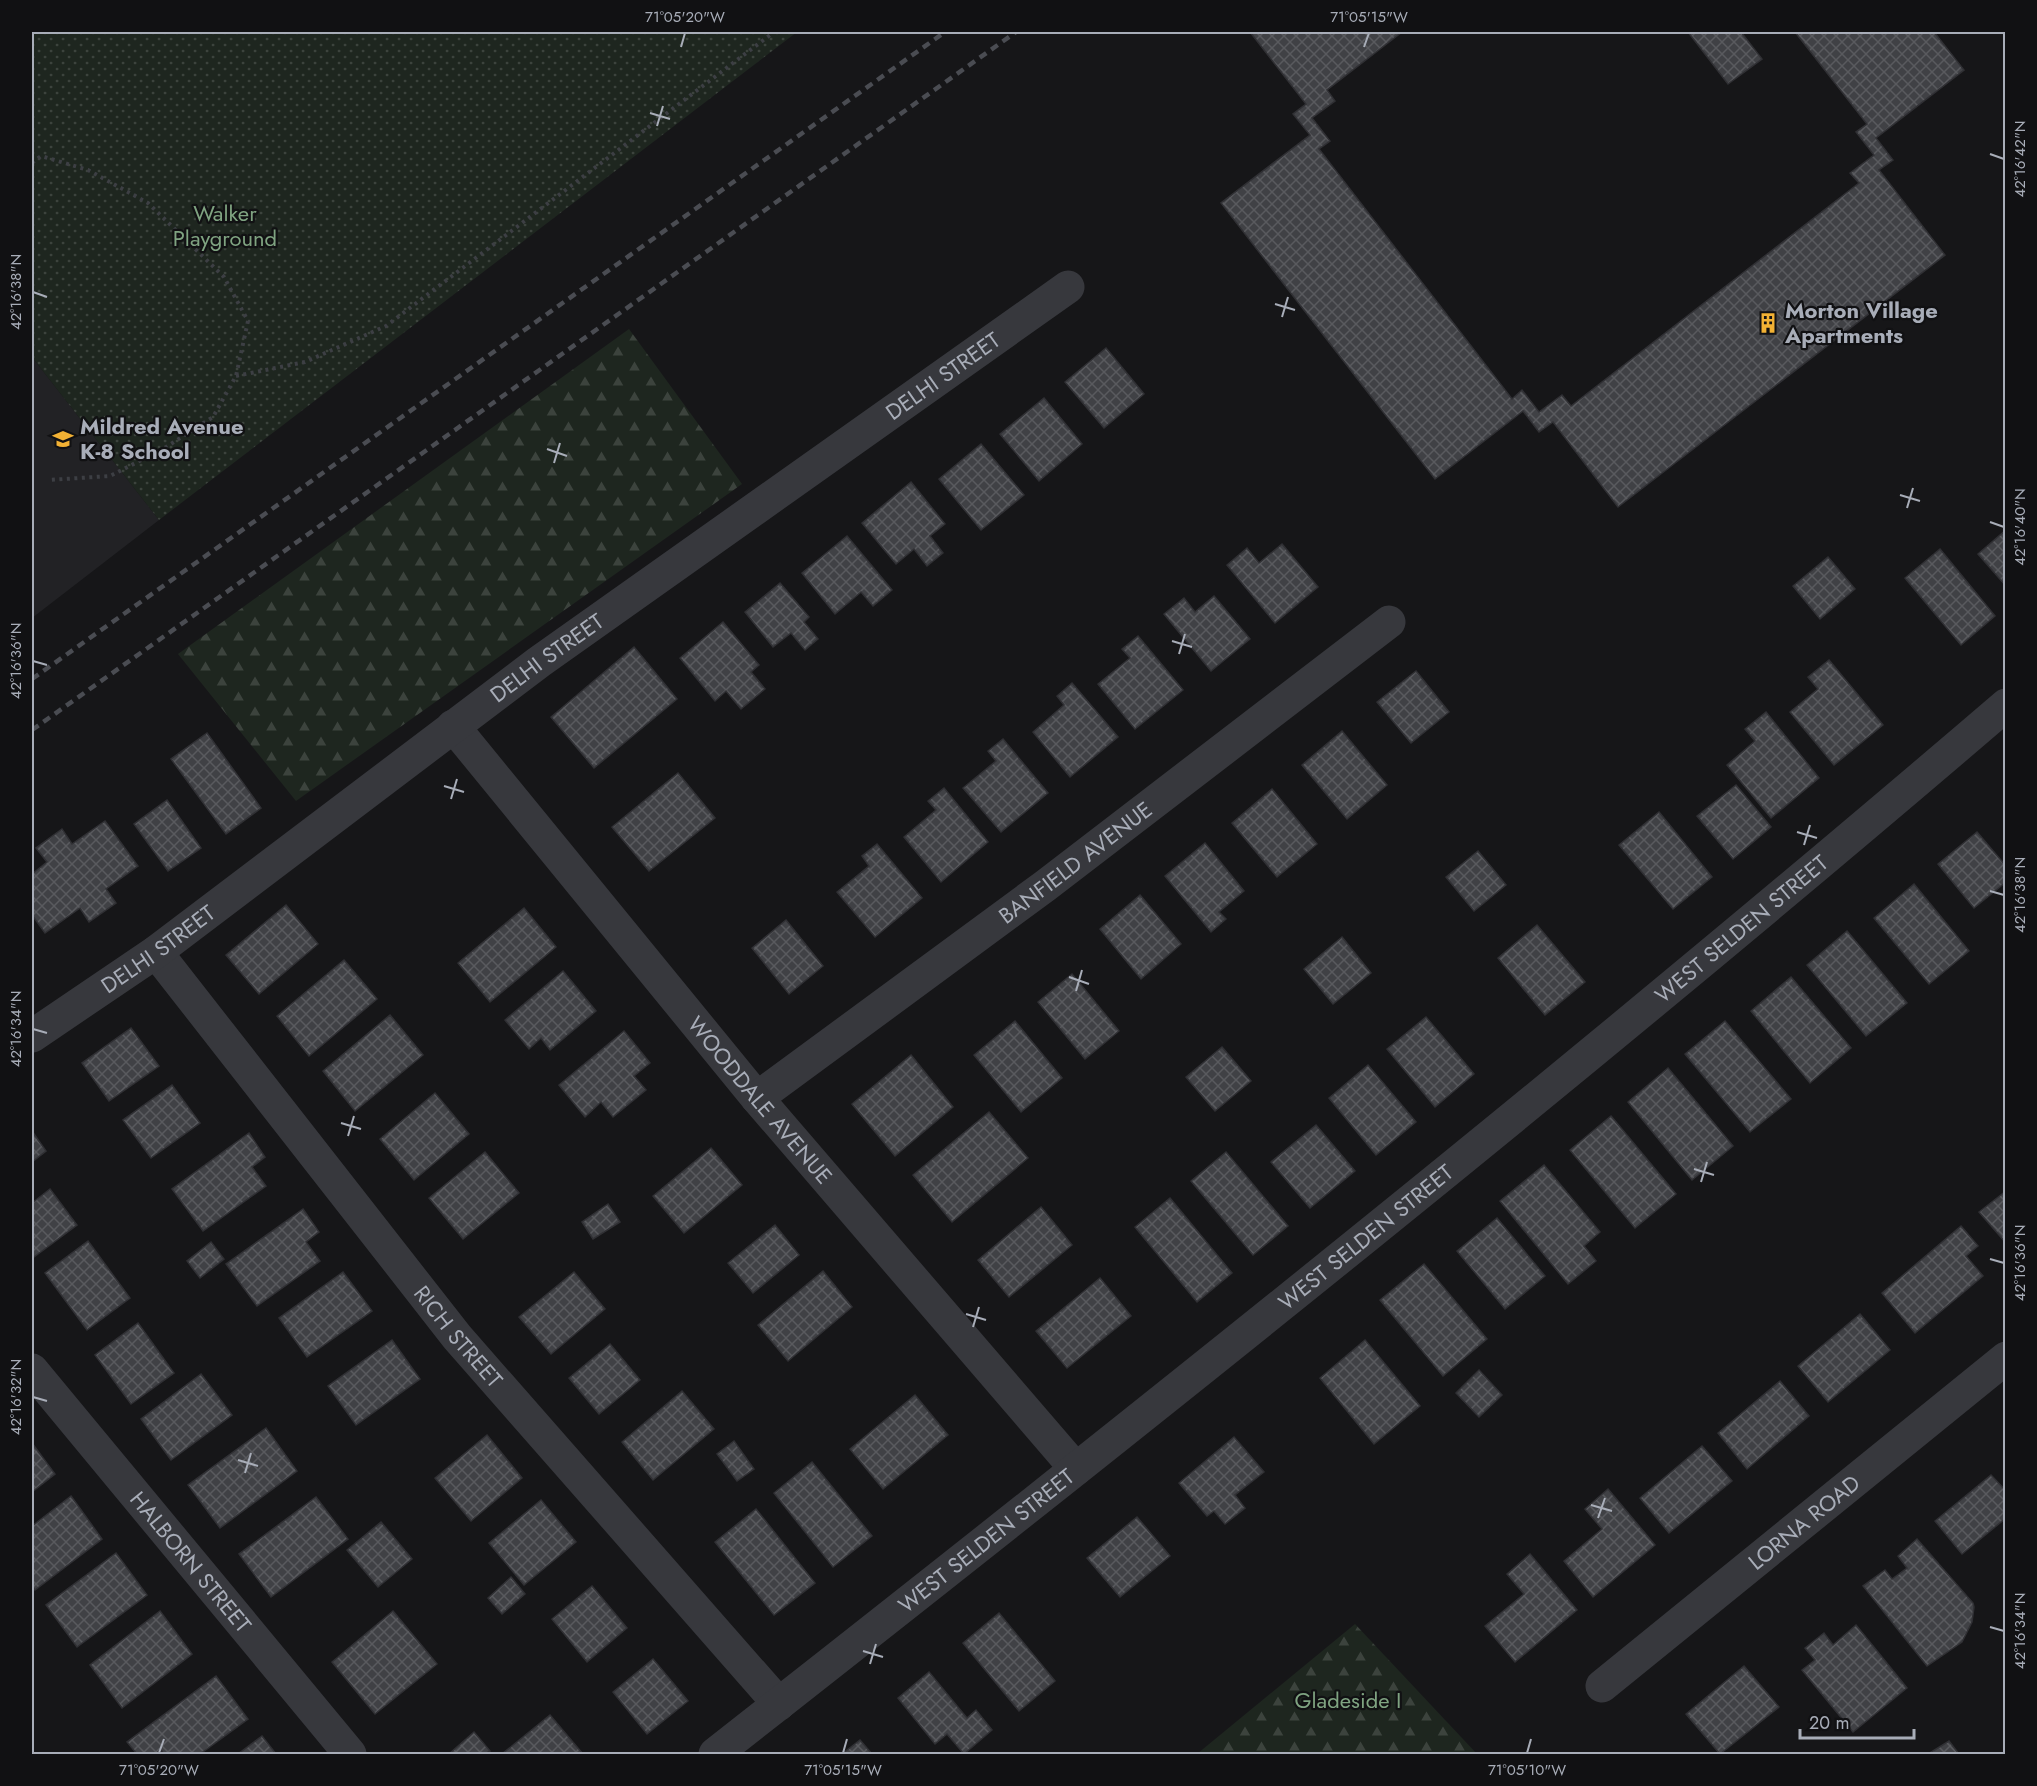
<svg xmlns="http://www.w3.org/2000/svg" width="2037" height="1786" viewBox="0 0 2037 1786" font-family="Jost,sans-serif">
  <defs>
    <pattern id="forest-firs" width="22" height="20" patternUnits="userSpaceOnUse" patternTransform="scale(1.5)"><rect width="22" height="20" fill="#1e261f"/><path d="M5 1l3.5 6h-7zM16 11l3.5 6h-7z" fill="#3c433d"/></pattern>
    <pattern id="park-dots" width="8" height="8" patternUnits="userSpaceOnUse" patternTransform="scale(1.5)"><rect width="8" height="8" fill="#1e261f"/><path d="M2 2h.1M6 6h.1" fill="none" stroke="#3c433d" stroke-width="1.8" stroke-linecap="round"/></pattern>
    <pattern id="building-cross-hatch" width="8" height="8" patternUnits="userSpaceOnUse" patternTransform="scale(1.5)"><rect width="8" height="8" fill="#404145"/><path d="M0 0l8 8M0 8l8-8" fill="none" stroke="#595a5e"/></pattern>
  </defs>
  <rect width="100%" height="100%" fill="#161618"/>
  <path fill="#222225" d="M32 357 159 520 32 618Z"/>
  <g fill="url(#forest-firs)">
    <path d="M629 329 742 484 296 801 178 654Z"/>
    <path d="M1355 1624 1477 1754H1197Z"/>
  </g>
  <path fill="url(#park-dots)" d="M32 32H797L159 520 32 357Z"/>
  <g fill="url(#building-cross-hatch)" stroke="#303034" stroke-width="1.5">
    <path d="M1250 32H1402L1327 90 1335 101 1312 118 1330 141 1319 149 1512 399 1522 390 1539 412 1562 395 1571 406 1859 183 1850 173 1874 155 1856 132 1867 124 1795 32H1934L1964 70 1876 138 1893 160 1879 170 1945 255 1618 507 1553 422 1539 432 1523 411 1435 479 1221 203 1310 135 1293 114 1306 104Z"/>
    <path d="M1688 32H1741L1762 59 1728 84Z"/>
    <path d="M1106 348 1144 394 1104 428 1065 382Z"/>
    <path d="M1044 398 1082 444 1039 481 1000 434Z"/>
    <path d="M981 444 1024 495 981 530 939 479Z"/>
    <path d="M911 482 945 524 930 536 943 553 927 566 914 549 896 564 862 523Z"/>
    <path d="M2006 530V586L1978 554Z"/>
    <path d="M847 536 892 590 873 606 861 592 835 614 802 573Z"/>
    <path d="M1282 544 1318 587 1275 623 1227 565 1247 548 1259 563Z"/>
    <path d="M1940 549 1995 616 1961 645 1905 578Z"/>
    <path d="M1828 557 1855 589 1820 619 1793 586Z"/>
    <path d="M780 583 809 617 804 622 818 639 805 650 791 633 773 647 745 612Z"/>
    <path d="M1214 596 1250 639 1211 671 1164 614 1184 598 1195 612Z"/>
    <path d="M723 622 759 665 751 672 765 689 741 709 726 691 715 701 680 658Z"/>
    <path d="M1138 636 1183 690 1135 729 1098 684 1130 658 1122 649Z"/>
    <path d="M634 647 677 699 594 768 551 717Z"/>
    <path d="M1829 660 1883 725 1834 765 1790 712 1818 689 1808 677Z"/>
    <path d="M1416 671 1449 712 1411 743 1377 702Z"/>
    <path d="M1072 683 1118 737 1070 777 1033 732 1064 705 1057 696Z"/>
    <path d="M1766 712 1819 778 1771 818 1727 765 1755 741 1745 729Z"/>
    <path d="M1342 731 1387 785 1347 819 1302 765Z"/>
    <path d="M207 733 261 808 226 834 171 759Z"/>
    <path d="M1003 739 1048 793 1001 832 963 788 996 761 988 751Z"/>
    <path d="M678 773 715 818 649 871 612 827Z"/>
    <path d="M1736 785 1771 827 1733 859 1697 816Z"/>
    <path d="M944 788 988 842 941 882 904 837 936 810 928 801Z"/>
    <path d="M1272 789 1317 844 1277 877 1232 823Z"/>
    <path d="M167 800 201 848 168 871 134 824Z"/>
    <path d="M1659 812 1712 877 1673 909 1619 845Z"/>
    <path d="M105 821 138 866 106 889 116 903 89 922 80 908 45 933 32 915V874L47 862 36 848 62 829 72 844Z"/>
    <path d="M1977 832 2006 866V882L1974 908 1938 864Z"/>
    <path d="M1205 843 1244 891 1219 912 1226 919 1211 932 1165 876Z"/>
    <path d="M877 844 922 898 875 937 837 892 869 866 862 856Z"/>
    <path d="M1478 851 1506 885 1474 911 1446 877Z"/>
    <path d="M1914 884 1969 951 1929 984 1874 918Z"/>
    <path d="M1140 895 1181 944 1141 979 1100 929Z"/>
    <path d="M286 905 318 944 259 994 226 955Z"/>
    <path d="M524 908 556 947 490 1002 458 963Z"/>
    <path d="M786 920 823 966 789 994 752 948Z"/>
    <path d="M1537 925 1585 982 1545 1015 1498 958Z"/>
    <path d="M1847 931 1907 1003 1866 1036 1807 965Z"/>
    <path d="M1342 937 1371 973 1333 1004 1304 969Z"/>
    <path d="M344 960 377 999 309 1056 277 1016Z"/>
    <path d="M563 971 596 1011 550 1050 541 1038 529 1049 505 1020Z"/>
    <path d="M1072 974 1119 1031 1085 1059 1038 1002Z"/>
    <path d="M1791 977 1851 1048 1810 1083 1751 1011Z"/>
    <path d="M390 1015 423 1055 355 1111 323 1071Z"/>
    <path d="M1426 1017 1474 1074 1435 1107 1387 1049Z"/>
    <path d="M1015 1021 1062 1078 1021 1112 974 1055Z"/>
    <path d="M1725 1021 1791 1099 1750 1132 1685 1054Z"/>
    <path d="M131 1028 159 1066 109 1101 82 1063Z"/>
    <path d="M624 1031 650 1063 634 1076 646 1090 613 1117 601 1102 585 1117 559 1085Z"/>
    <path d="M1222 1047 1251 1081 1215 1111 1186 1077Z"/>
    <path d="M911 1055 953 1107 895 1156 852 1104Z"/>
    <path d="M1368 1065 1416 1122 1376 1155 1329 1098Z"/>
    <path d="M1668 1068 1733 1146 1692 1180 1628 1102Z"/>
    <path d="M172 1085 200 1123 151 1158 123 1120Z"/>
    <path d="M435 1093 469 1134 414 1180 380 1139Z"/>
    <path d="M989 1112 1028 1158 952 1222 913 1175Z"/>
    <path d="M1611 1116 1676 1194 1635 1228 1570 1150Z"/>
    <path d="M1316 1125 1355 1171 1310 1208 1271 1162Z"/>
    <path d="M32 1131 46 1151 32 1162Z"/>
    <path d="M249 1133 265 1157 252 1167 266 1186 203 1231 172 1189Z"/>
    <path d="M711 1148 742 1185 684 1233 653 1196Z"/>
    <path d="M485 1152 519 1193 463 1239 429 1198Z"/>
    <path d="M1226 1152 1288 1226 1253 1255 1191 1181Z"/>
    <path d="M1544 1165 1600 1232 1584 1246 1596 1261 1568 1284 1500 1201Z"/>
    <path d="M50 1189 77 1225 34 1257 32 1254V1203Z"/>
    <path d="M2006 1191V1243L1979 1212Z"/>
    <path d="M1170 1198 1232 1273 1197 1302 1135 1227Z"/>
    <path d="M608 1204 620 1222 593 1239 582 1222Z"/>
    <path d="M1041 1207 1072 1245 1009 1297 978 1260Z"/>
    <path d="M303 1209 319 1232 306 1242 320 1261 257 1306 226 1264Z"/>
    <path d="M1497 1218 1545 1276 1505 1309 1457 1251Z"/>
    <path d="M775 1225 799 1255 753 1293 728 1263Z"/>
    <path d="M1961 1226 1978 1246 1966 1256 1983 1276 1915 1333 1882 1293Z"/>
    <path d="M88 1241 130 1298 87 1330 45 1273Z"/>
    <path d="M211 1242 224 1259 200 1278 187 1261Z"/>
    <path d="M1424 1264 1487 1339 1443 1376 1380 1300Z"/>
    <path d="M823 1271 852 1307 788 1361 758 1325Z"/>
    <path d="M343 1272 372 1311 307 1357 279 1318Z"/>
    <path d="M574 1272 605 1309 551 1354 519 1317Z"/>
    <path d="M1100 1278 1131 1316 1067 1368 1036 1331Z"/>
    <path d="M1860 1314 1890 1350 1828 1402 1798 1366Z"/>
    <path d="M138 1323 174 1373 131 1404 95 1355Z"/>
    <path d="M392 1340 420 1379 356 1425 328 1386Z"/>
    <path d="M1365 1340 1420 1406 1374 1444 1320 1378Z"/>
    <path d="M610 1344 640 1380 599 1414 569 1378Z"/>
    <path d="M1479 1370 1502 1395 1479 1417 1456 1393Z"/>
    <path d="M201 1374 232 1415 171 1460 141 1419Z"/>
    <path d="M1780 1381 1809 1416 1747 1469 1718 1433Z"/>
    <path d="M682 1391 714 1429 653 1480 622 1442Z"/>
    <path d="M915 1395 948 1435 883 1489 850 1449Z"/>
    <path d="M266 1428 297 1471 220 1528 188 1485Z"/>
    <path d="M487 1435 522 1478 471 1521 435 1478Z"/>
    <path d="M1234 1437 1264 1472 1235 1495 1245 1508 1225 1524 1214 1511 1207 1516 1179 1483Z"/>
    <path d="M734 1441 754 1469 737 1481 717 1454Z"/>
    <path d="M32 1443 55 1474 32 1492Z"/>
    <path d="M1702 1446 1732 1481 1669 1533 1640 1498Z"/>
    <path d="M812 1462 872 1536 833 1567 774 1493Z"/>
    <path d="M1991 1475 2006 1491V1518L1962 1554 1935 1521Z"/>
    <path d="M1608 1489 1655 1545 1593 1597 1564 1561 1602 1529 1585 1509Z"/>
    <path d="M71 1496 102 1539 35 1590 32 1586V1526Z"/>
    <path d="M316 1497 348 1539 271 1597 239 1554Z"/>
    <path d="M541 1500 576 1542 524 1585 489 1543Z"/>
    <path d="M756 1509 815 1583 774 1615 715 1542Z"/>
    <path d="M1137 1517 1170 1556 1120 1597 1087 1558Z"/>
    <path d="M381 1522 412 1559 378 1587 347 1550Z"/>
    <path d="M1917 1539 1973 1603 1974 1607 1972 1622 1962 1642 1927 1666 1863 1586 1885 1570 1892 1579 1907 1568 1898 1556Z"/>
    <path d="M116 1553 147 1595 77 1647 46 1605Z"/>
    <path d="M1530 1554 1577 1610 1515 1662 1485 1626 1524 1594 1507 1574Z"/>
    <path d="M511 1577 525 1594 502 1614 488 1598Z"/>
    <path d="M592 1586 627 1628 587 1662 552 1619Z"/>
    <path d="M160 1611 192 1654 122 1708 90 1665Z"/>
    <path d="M393 1611 437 1664 375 1714 332 1662Z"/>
    <path d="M999 1613 1055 1681 1019 1711 963 1643Z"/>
    <path d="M1856 1625 1907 1688 1853 1732 1802 1670 1815 1660 1805 1648 1824 1633 1833 1645Z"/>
    <path d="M653 1659 688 1701 647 1734 613 1692Z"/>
    <path d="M1744 1666 1779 1707 1720 1754 1686 1714Z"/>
    <path d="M929 1672 967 1718 976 1710 992 1730 964 1754 947 1734 935 1744 898 1698Z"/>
    <path d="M216 1676 248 1719 200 1754H164L161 1750 155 1754H137L127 1742Z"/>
    <path d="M550 1715 583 1754H502Z"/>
    <path d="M474 1732 490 1751 485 1754H449Z"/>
    <path d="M262 1736 276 1754H238Z"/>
    <path d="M860 1740 872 1754H842Z"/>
    <path d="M1949 1741 1959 1754H1928Z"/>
  </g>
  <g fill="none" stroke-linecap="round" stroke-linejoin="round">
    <g stroke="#3d3f44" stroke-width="4" stroke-dasharray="3 4.5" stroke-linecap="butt">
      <path d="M32 163 41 156 88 170 148 203 224 277 248 321 236 376 213 417 163 449 110 476 49 480"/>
      <path d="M236 376 305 362 386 326 774 32"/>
    </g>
    <g stroke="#37383d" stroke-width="33">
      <path id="s1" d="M453 726 757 1098 1076 1469"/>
      <path id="s2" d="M156 952 457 1337 779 1704"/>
      <path id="s3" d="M32 1036 156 952 539 662 1068 287"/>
      <path id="s4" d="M757 1098 1045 886 1389 622"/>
      <path id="s5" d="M32 1370 350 1754"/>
      <path id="s6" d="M1602 1686 2006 1358"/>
      <path id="s7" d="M715 1754C1151 1412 1585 1066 2006 705"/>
    </g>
    <g stroke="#4a4c52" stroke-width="4.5" stroke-dasharray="8 6" stroke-linecap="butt">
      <path d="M32 679 945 32"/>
      <path d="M32 730 1016 32"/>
    </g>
  </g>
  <path fill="none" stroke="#a8adb8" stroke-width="2" d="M681 47 685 33M1364 47 1369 33M650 113 670 119M657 126 663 106M1990 154 2004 159M33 292 47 297M1275 304 1295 310M1282 317 1288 297M547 449 567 456M554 463 560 443M1900 495 1920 501M1907 508 1913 488M1990 522 2004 527M1172 641 1192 647M1179 654 1185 634M33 661 47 665M444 786 464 792M451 799 457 779M1797 832 1817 838M1804 845 1810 825M1990 891 2004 895M1069 977 1089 984M1076 991 1082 970M33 1029 47 1033M341 1123 361 1129M348 1136 354 1116M1694 1169 1714 1175M1701 1182 1707 1162M1990 1259 2004 1263M966 1314 986 1320M973 1327 979 1307M33 1397 47 1401M238 1460 258 1466M245 1473 251 1453M1591 1505 1612 1511M1598 1518 1605 1498M1990 1627 2004 1631M863 1651 883 1657M870 1664 876 1644M159 1753 164 1739M843 1753 847 1739M1527 1753 1531 1739"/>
  <defs>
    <g id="building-bare" transform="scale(1.62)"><path d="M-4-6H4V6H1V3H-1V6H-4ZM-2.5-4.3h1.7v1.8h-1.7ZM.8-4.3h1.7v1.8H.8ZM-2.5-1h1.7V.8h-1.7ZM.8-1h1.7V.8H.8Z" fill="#f2b134" stroke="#111113" stroke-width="2.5" paint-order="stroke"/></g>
    <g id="school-bare" transform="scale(1.62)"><path d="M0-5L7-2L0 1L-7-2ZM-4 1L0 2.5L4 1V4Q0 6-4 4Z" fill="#f2b134" stroke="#111113" stroke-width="2.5" paint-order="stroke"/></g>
  </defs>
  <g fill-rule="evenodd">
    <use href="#building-bare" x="1768" y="323"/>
    <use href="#school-bare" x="63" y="439"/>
  </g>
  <g text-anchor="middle" stroke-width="4.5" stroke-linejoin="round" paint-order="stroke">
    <g font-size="22" fill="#7fa381" stroke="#111113">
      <text x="225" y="221">Walker<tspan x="225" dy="25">Playground</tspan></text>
      <text x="1348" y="1708">Gladeside I</text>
    </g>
    <g font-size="22" font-weight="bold" fill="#a8adb8" stroke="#111113" text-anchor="start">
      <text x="1785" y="318">Morton Village<tspan x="1785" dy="25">Apartments</tspan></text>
      <text x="80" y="434">Mildred Avenue<tspan x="80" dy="25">K-8 School</tspan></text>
    </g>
    <g font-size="22" fill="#a8adb8" stroke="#111113">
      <text dy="8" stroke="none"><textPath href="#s3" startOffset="1125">DELHI STREET</textPath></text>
      <text dy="8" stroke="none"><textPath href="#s3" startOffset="639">DELHI STREET</textPath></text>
      <text dy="8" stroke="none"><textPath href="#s4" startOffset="396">BANFIELD AVENUE</textPath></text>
      <text dy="8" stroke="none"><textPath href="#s7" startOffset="1317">WEST SELDEN STREET</textPath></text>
      <text dy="8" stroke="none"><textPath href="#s3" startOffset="153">DELHI STREET</textPath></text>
      <text dy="8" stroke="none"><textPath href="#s1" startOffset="484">WOODDALE AVENUE</textPath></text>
      <text dy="8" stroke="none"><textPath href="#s7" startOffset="831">WEST SELDEN STREET</textPath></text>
      <text dy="8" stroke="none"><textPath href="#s2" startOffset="489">RICH STREET</textPath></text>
      <text dy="8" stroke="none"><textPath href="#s6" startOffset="260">LORNA ROAD</textPath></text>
      <text dy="8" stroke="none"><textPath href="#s7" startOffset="345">WEST SELDEN STREET</textPath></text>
      <text dy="8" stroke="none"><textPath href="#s5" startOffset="249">HALBORN STREET</textPath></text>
    </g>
  </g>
  <rect width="2037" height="1786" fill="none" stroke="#111113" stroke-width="66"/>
  <path d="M1800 1729v9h114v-9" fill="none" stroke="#a8adb8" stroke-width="3"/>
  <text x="1809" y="1729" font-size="18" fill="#a8adb8" stroke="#111113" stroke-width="4.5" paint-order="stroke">20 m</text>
  <rect x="33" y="33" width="1971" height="1720" fill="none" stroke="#a8adb8" stroke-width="2"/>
  <g font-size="15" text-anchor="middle" fill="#a8adb8">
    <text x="685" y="22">71°05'20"W</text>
    <text x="1369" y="22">71°05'15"W</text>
    <text transform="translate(2020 159) rotate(-90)" y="5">42°16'42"N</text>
    <text transform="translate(16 292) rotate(-90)" y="5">42°16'38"N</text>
    <text transform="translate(2020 527) rotate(-90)" y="5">42°16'40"N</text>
    <text transform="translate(16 661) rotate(-90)" y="5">42°16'36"N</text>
    <text transform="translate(2020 895) rotate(-90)" y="5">42°16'38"N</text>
    <text transform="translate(16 1029) rotate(-90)" y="5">42°16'34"N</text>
    <text transform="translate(2020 1263) rotate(-90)" y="5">42°16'36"N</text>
    <text transform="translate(16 1397) rotate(-90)" y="5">42°16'32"N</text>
    <text transform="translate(2020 1631) rotate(-90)" y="5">42°16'34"N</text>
    <text x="159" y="1775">71°05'20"W</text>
    <text x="843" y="1775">71°05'15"W</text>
    <text x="1527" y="1775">71°05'10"W</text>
  </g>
</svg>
